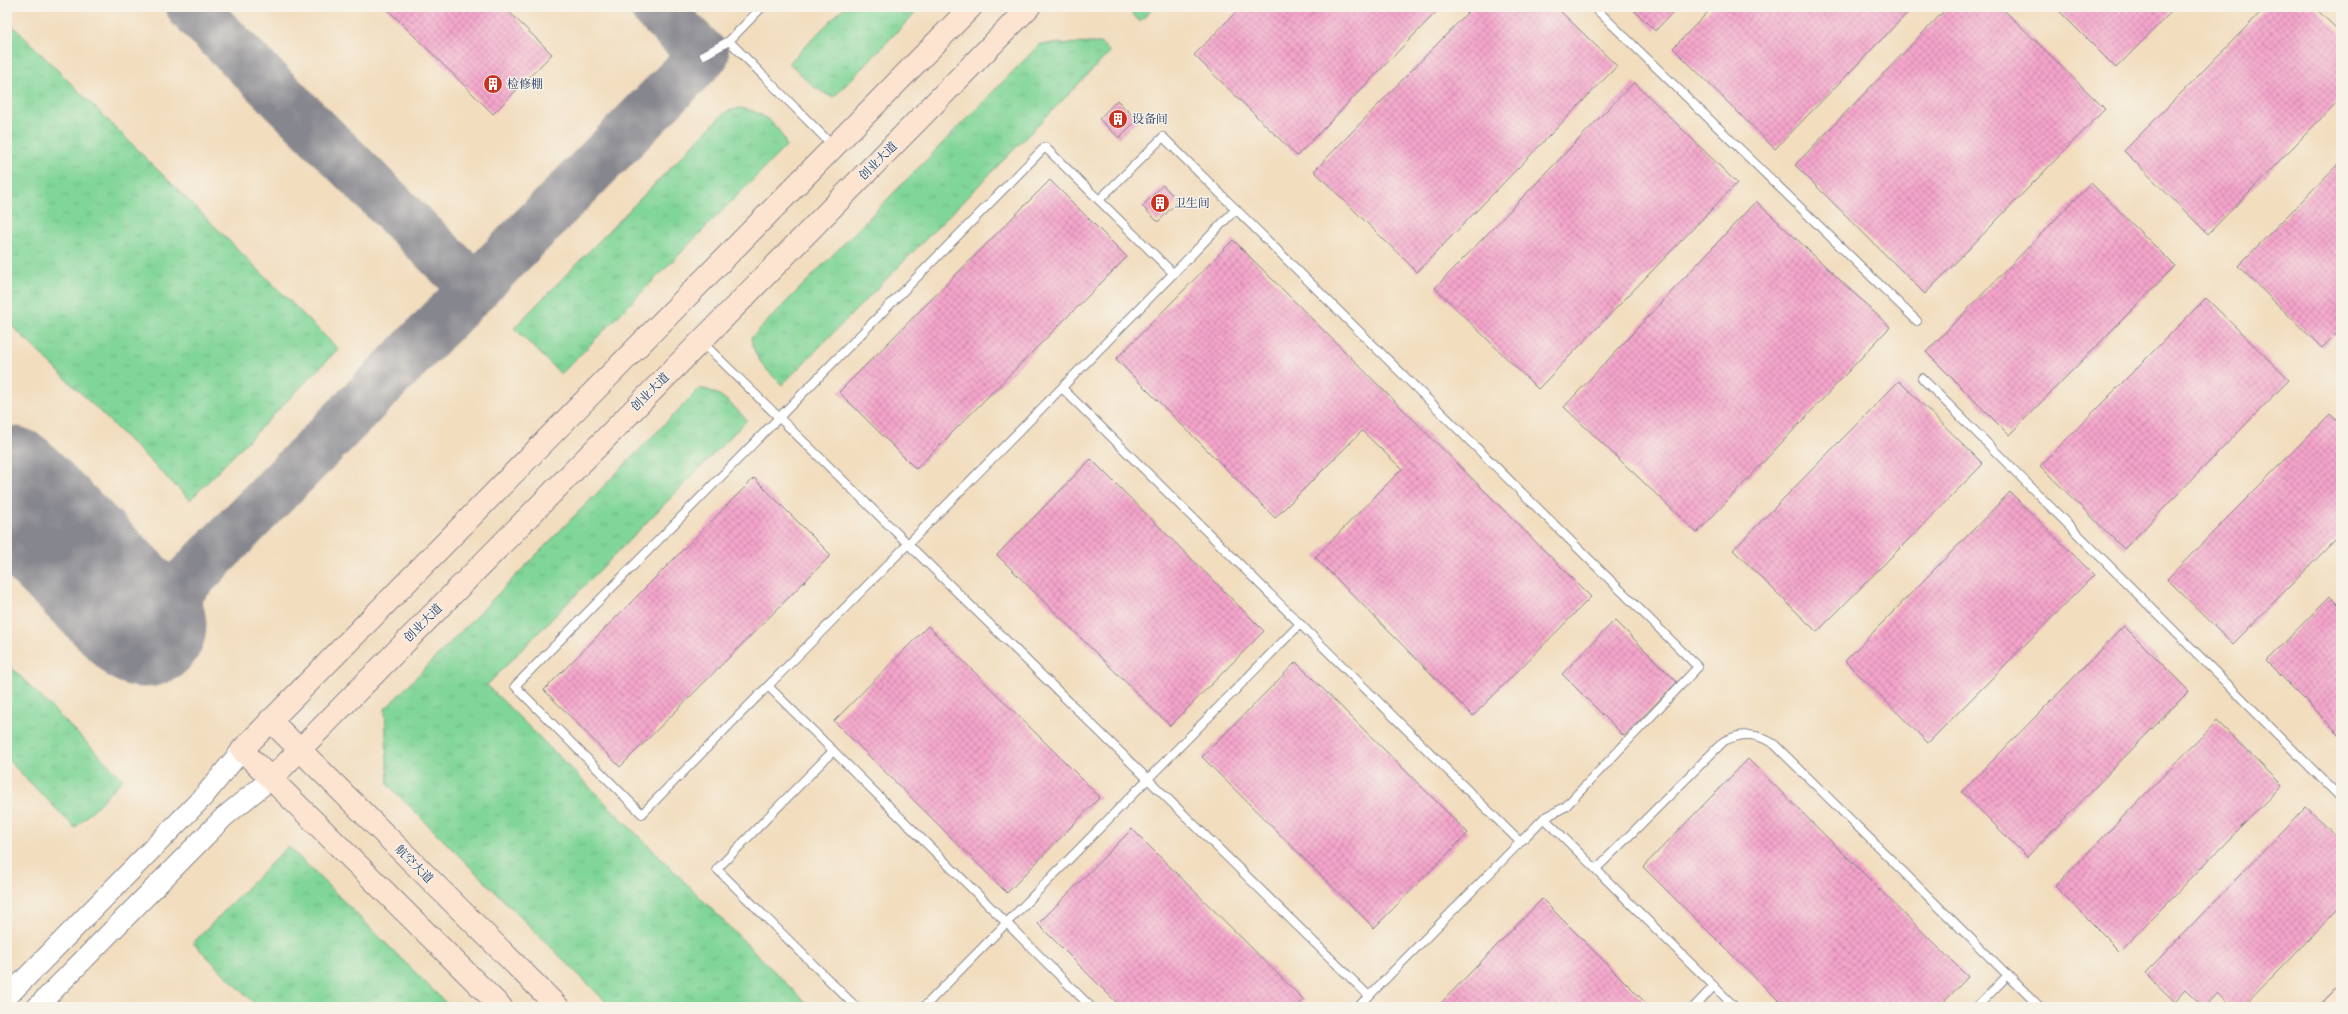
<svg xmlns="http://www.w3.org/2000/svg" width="2348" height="1014" viewBox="0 0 2348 1014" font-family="'IM FELL French Canon','Noto Serif SC',serif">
  <defs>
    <pattern id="grass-tufts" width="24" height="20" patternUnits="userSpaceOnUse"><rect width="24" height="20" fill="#80d598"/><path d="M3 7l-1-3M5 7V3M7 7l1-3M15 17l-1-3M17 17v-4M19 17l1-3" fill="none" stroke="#6eb785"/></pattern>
    <pattern id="building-cross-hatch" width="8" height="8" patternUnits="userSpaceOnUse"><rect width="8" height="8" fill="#f5a4ca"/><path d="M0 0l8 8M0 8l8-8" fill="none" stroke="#c686a7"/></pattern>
  </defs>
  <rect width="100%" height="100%" fill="#f7f3e8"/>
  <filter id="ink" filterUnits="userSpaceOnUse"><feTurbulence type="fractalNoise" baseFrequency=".025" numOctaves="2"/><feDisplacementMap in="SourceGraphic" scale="8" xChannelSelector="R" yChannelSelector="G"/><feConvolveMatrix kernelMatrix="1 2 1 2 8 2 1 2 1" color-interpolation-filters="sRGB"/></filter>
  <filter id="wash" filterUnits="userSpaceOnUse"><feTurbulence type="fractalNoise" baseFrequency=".012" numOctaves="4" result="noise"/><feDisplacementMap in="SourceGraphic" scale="16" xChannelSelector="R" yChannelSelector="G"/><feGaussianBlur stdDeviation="0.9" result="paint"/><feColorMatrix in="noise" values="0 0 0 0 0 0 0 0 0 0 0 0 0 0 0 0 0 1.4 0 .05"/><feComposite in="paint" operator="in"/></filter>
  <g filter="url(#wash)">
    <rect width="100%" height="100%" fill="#f2ddbe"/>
    <g fill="url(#grass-tufts)" stroke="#4e827b">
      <path d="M844 7H921L833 98 814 87 789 63Z"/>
      <path d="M1131 7H1154L1140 22 1131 12Z"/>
      <path d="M7 20 338 349 190 500 7 321Z"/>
      <path d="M1101 43 1110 52 782 385C767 370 754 359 751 338L1040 44Z"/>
      <path d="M739 108C760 110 781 125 786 146L561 374 514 328 725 112Z"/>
      <path d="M700 388C722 392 733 406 747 420L487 685 810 1007H611L388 785 385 709Z"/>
      <path d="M7 663 123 779 75 828 7 759Z"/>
      <path d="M288 846 450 1007H258L193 943Z"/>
    </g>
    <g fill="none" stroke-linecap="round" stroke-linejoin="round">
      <g stroke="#86868e" stroke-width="50">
        <path d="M191 7 475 289"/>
        <path d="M144 625 704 55 655 7"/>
      </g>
      <path stroke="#86868e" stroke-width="125" d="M7 488 144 625"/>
    </g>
    <g id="blocks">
      <g fill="url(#building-cross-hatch)">
        <path d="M385 7H504L552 54 493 114Z"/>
        <path d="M1241 7H1441L1297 156 1194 55Z"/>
        <path d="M1473 7H1556L1617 66 1417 272 1314 171Z"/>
        <path d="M1631 7H1678L1655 31Z"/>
        <path d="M1713 7H1913L1775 149 1673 48Z"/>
        <path d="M1948 7H2001L2105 109 1925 294 1795 165Z"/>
        <path d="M2055 7H2176L2116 68Z"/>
        <path d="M2266 7H2314L2341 33V98L2208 234 2124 151Z"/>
        <path d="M1634 82 1737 183 1538 389 1435 288Z"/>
        <path d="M1117 100 1137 120 1119 138 1099 119Z"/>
        <path d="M2341 161V329L2322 348 2238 266Z"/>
        <path d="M1050 180 1127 257 916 469 839 392Z"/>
        <path d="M2091 183 2175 266 2009 435 1926 352Z"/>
        <path d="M1163 185 1178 201 1158 222 1142 206Z"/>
        <path d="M1756 201 1890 327 1697 533 1564 407Z"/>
        <path d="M1233 240 1591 597 1473 716 1315 557 1402 469 1362 431 1275 518 1116 359Z"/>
        <path d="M2206 298 2289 380 2124 549 2040 466Z"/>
        <path d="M1899 381 1983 464 1817 632 1733 550Z"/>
        <path d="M2330 414 2341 425V534L2233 644 2167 579Z"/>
        <path d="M1091 459 1264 631 1170 726 997 555Z"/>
        <path d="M754 478 831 555 620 767 544 690Z"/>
        <path d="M2010 492 2094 575 1928 743 1845 661Z"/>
        <path d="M2330 596 2341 607V736L2266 661Z"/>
        <path d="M1615 620 1677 682 1624 736 1562 674Z"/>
        <path d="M928 626 1100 797 1007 893 834 721Z"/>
        <path d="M2124 626 2189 691 2027 857 1962 792Z"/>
        <path d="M1296 662 1468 833 1374 928 1202 757Z"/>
        <path d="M2217 721 2282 785 2120 951 2055 886Z"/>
        <path d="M1748 759 1968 977 1939 1007H1785L1643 867Z"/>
        <path d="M2306 807 2341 841V906L2243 1007H2231L2217 993 2204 1007 2186 990 2175 1002 2145 973Z"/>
        <path d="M1132 829 1304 1000 1297 1007H1121L1038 924Z"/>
        <path d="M1542 899 1648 1005 1646 1007H1437Z"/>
      </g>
    </g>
  </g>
  <g filter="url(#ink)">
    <use href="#blocks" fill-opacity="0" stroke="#86868e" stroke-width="1"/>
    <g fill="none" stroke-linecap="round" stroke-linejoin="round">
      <g stroke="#86868e" stroke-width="10">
        <g id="service">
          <path d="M1594 7 1917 321"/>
          <path d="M729 41 762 7"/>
          <path d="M704 55 729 41 833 146"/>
          <path d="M1099 200 1163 137 1698 667 1565 807 1544 818"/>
          <path d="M1174 274 1045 147 515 686 642 814C840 612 1040 412 1236 209"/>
          <path d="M702 342 1369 996"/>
          <path d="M1922 378 2341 798"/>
          <path d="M1062 388 1520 842"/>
          <path d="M768 686 1091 1007"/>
          <path d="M833 751 717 869 856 1007"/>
          <path d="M1596 869 1724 741C1743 732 1758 733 1775 745L2040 1007"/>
          <path d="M924 1007 1300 624"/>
          <path d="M1358 1007 1544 818 1735 1007"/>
          <path d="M1694 1007 1714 986"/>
          <path d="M1977 1007 2008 975"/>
        </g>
      </g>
      <g stroke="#86868e" stroke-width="22">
        <g id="tertiary">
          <path d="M7 997 204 796 242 750"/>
          <path d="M37 1007 224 817 272 778"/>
        </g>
      </g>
      <g stroke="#86868e" stroke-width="24">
        <g id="secondary">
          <path d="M270 720 558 1007"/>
          <path d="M272 778 1029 7"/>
          <path d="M501 1007 242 750 971 7"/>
          <path d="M2333 1007 2341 999"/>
        </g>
      </g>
      <use href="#service" stroke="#fff" stroke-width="8"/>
      <use href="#tertiary" stroke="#fff" stroke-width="20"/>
      <use href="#secondary" stroke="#fde4d1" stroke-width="22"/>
    </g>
  </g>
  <defs>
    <g id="building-disc" transform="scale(1)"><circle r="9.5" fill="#c8321e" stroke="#f7f3e8"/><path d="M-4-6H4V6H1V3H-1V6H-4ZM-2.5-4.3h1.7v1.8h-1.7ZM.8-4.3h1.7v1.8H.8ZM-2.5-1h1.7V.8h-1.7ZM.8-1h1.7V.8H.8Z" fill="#fff"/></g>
  </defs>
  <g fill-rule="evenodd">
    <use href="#building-disc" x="493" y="84"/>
    <use href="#building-disc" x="1118" y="119"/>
    <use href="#building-disc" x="1160" y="203"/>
  </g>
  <g text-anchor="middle" stroke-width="3" stroke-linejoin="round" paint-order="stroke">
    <g font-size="12" fill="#1b2f5e" stroke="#f7f3e8" text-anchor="start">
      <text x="507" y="88">检修棚</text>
      <text x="1132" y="123">设备间</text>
      <text x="1174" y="207">卫生间</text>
    </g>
    <g font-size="12" fill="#1b2f5e" stroke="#f7f3e8">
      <text transform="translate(878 161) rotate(-45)" y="4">创业大道</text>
      <text transform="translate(650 392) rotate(-45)" y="4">创业大道</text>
      <text transform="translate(423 623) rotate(-45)" y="4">创业大道</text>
      <text transform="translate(414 864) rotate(45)" y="4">航空大道</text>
    </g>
  </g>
  <rect width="2348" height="1014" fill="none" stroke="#f7f3e8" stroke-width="24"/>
</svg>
